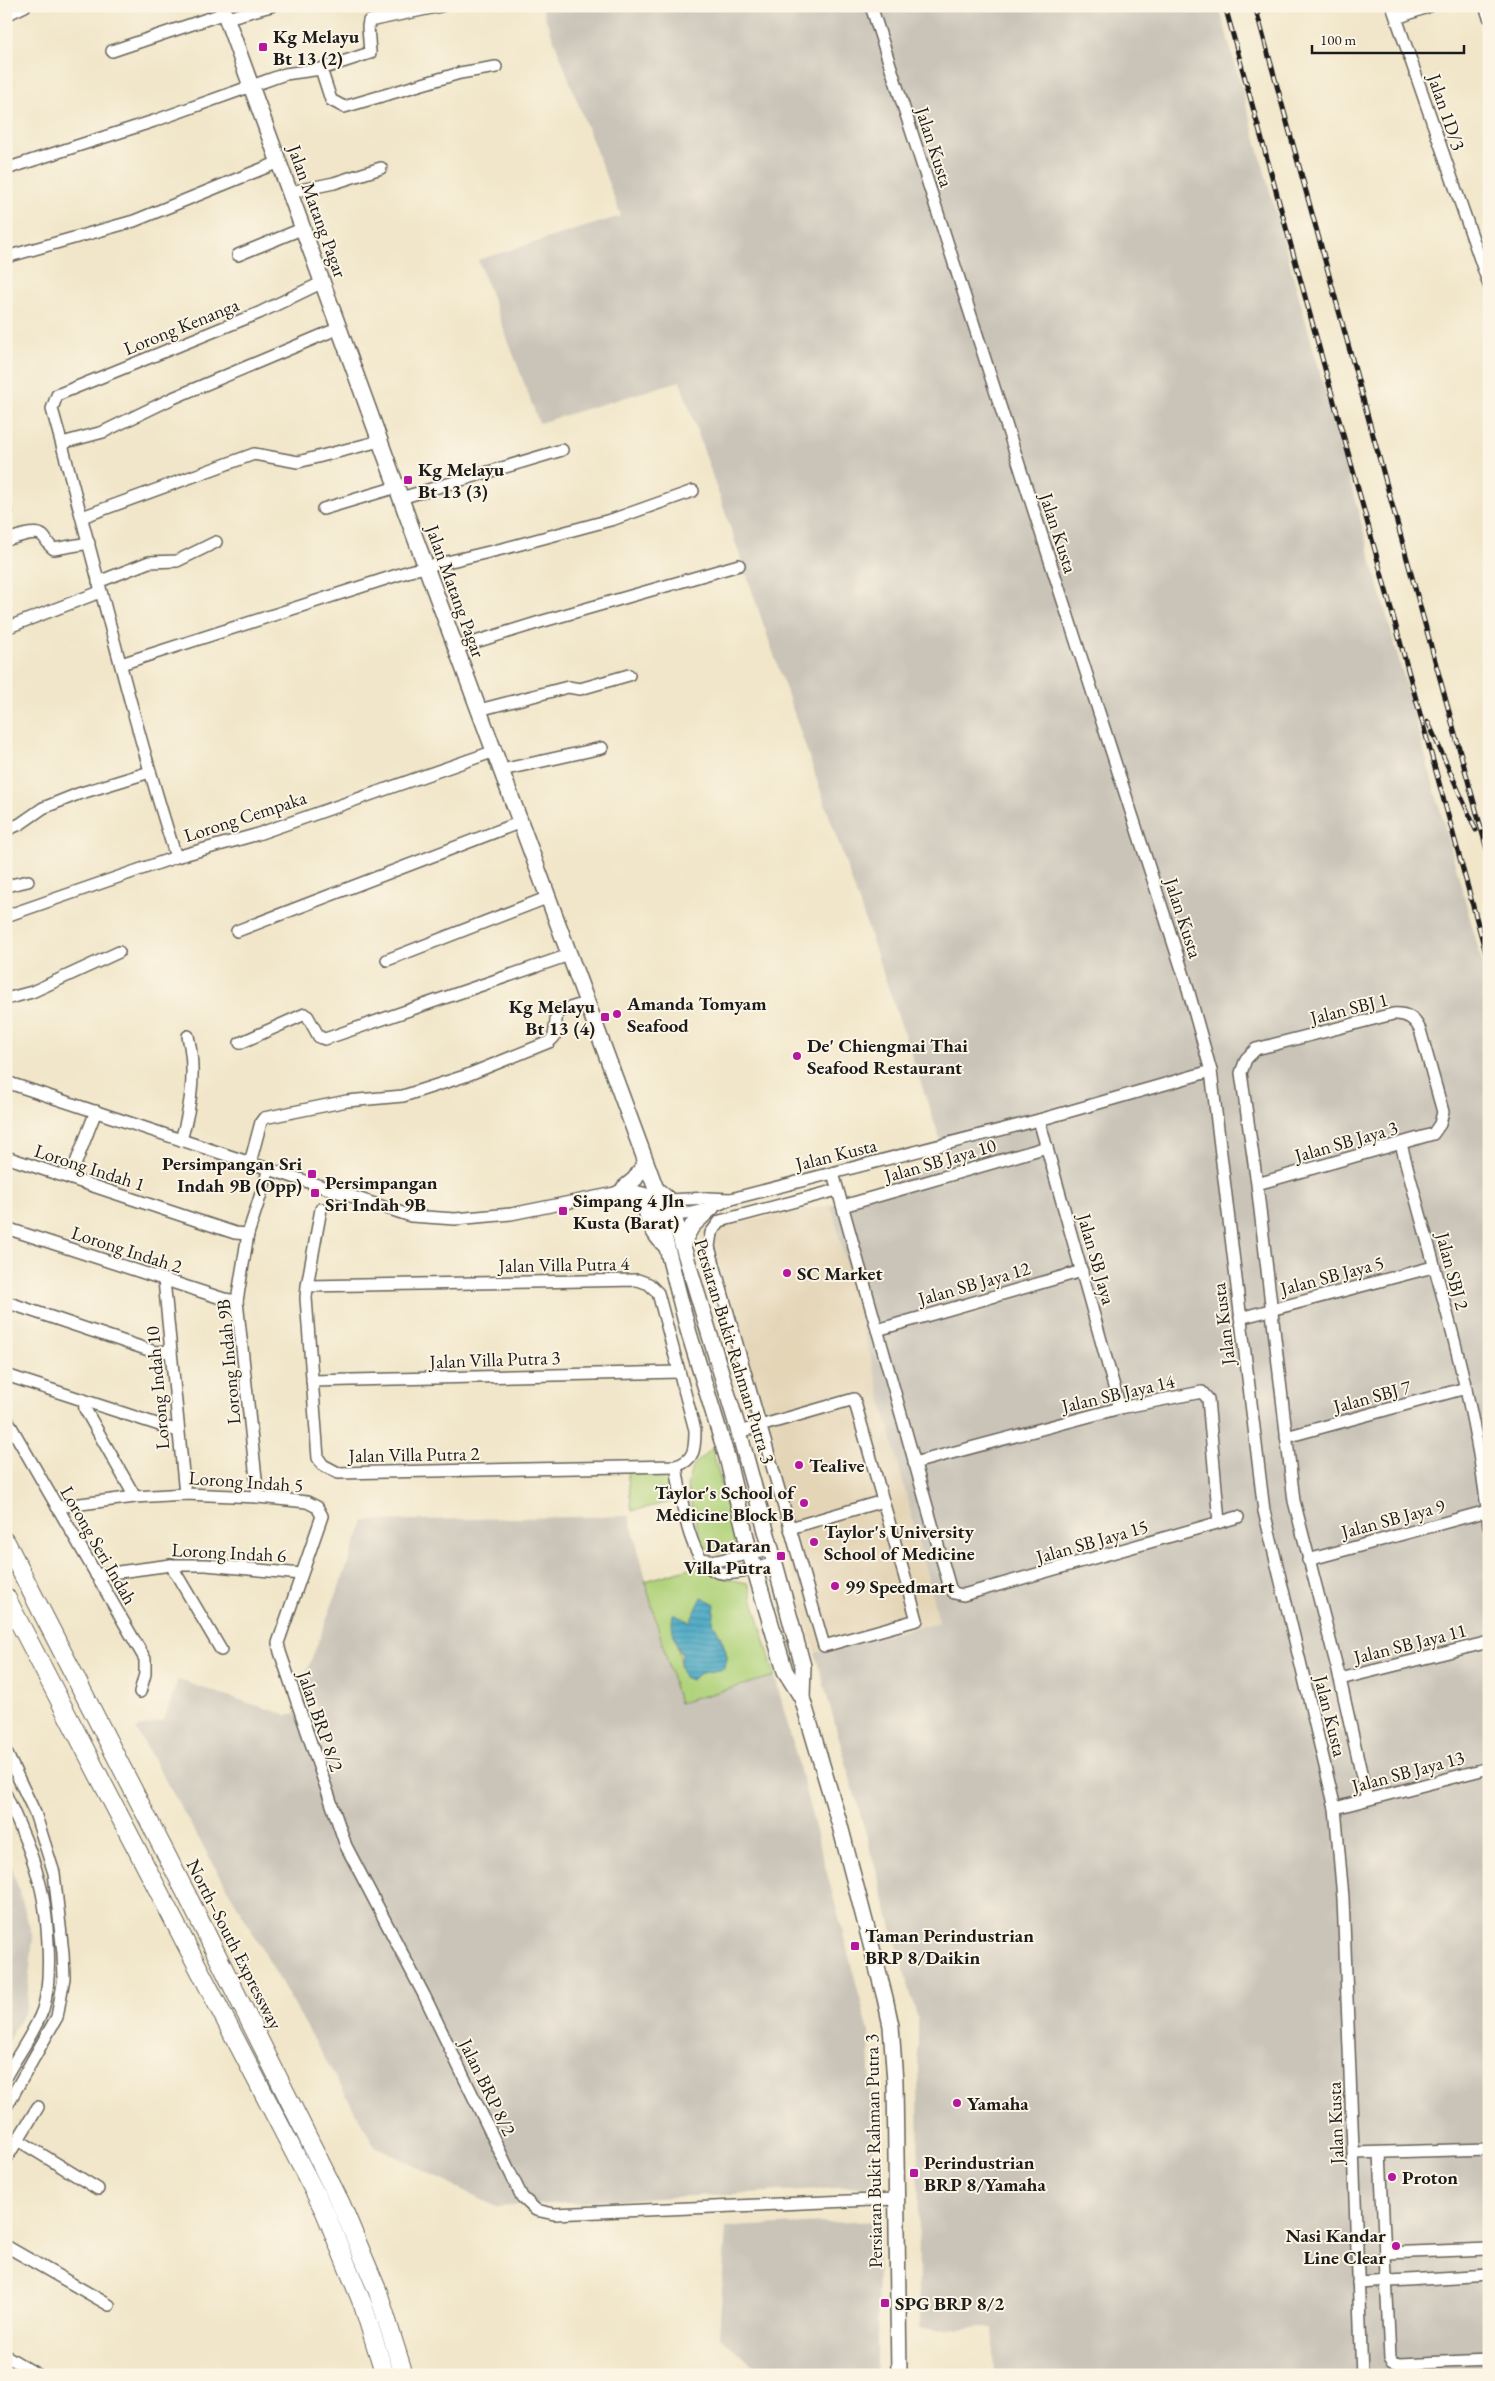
<svg xmlns="http://www.w3.org/2000/svg" width="1495" height="2381" viewBox="0 0 1495 2381" font-family="'EB Garamond',serif">
  <defs>
    <pattern id="water-rules" width="6" height="5" patternUnits="userSpaceOnUse" patternTransform="scale(1.25)"><rect width="6" height="5" fill="#44a6c4"/><path d="M0 2.5h6" fill="none" stroke="#38869e"/></pattern>
  </defs>
  <rect width="100%" height="100%" fill="#fcf5e5"/>
  <filter id="ink" filterUnits="userSpaceOnUse"><feTurbulence type="fractalNoise" baseFrequency=".02" numOctaves="2"/><feDisplacementMap in="SourceGraphic" scale="10" xChannelSelector="R" yChannelSelector="G"/><feConvolveMatrix kernelMatrix="1 2 1 2 8 2 1 2 1" color-interpolation-filters="sRGB"/></filter>
  <filter id="wash" filterUnits="userSpaceOnUse"><feTurbulence type="fractalNoise" baseFrequency=".0096" numOctaves="4" result="noise"/><feDisplacementMap in="SourceGraphic" scale="20" xChannelSelector="R" yChannelSelector="G"/><feGaussianBlur stdDeviation="1.12" result="paint"/><feColorMatrix in="noise" values="0 0 0 0 0 0 0 0 0 0 0 0 0 0 0 0 0 1.4 0 .05"/><feComposite in="paint" operator="in"/></filter>
  <g filter="url(#wash)">
    <rect width="100%" height="100%" fill="#f1e6c9"/>
    <path fill="#e4d5b7" d="M831 1205 939 1622 815 1653 699 1250 703 1229Z"/>
    <g fill="#c9c3b8">
      <path d="M541 6H1219L1489 987V2373L995 2375 993 2328 919 2329 918 2020 815 1653 939 1622 831 1205 947 1159 680 381 539 423 478 260 621 216Z"/>
      <path d="M629 1516 679 1703 775 1676 869 2032 873 2186 496 2207 375 2146 136 1729 164 1720 178 1680 286 1715 317 1709 307 1671 364 1521Z"/>
      <path d="M6 1847 33 1938 26 2009 6 2044Z"/>
      <path d="M878 2221 877 2375H767L719 2337 726 2227Z"/>
    </g>
    <g fill="#b1d37b" stroke="#66784c" fill-rule="evenodd">
      <path d="M712 1448 737 1543 732 1550 717 1553 702 1546 687 1486 692 1467Z"/>
      <path d="M655 1469 667 1475 671 1487V1502L632 1511 627 1470Z"/>
      <path d="M697 1566 723 1578 748 1583 775 1676 679 1703 645 1581ZM690 1623H713C717 1628 727 1650 727 1657 727 1660 725 1665 724 1669L701 1673 691 1680 680 1666C682 1653 674 1644 674 1630Z"/>
    </g>
    <path fill="url(#water-rules)" stroke="#306170" d="M702 1597 715 1604 713 1623C717 1627 727 1652 727 1657 727 1661 725 1665 724 1669L701 1673 691 1680 684 1677 680 1666 682 1655C675 1644 670 1627 673 1614L690 1622Z"/>
  </g>
  <g filter="url(#ink)">
    <g fill="none" stroke-linecap="round" stroke-linejoin="round">
      <g stroke="#676359" stroke-width="14">
        <g id="minor">
          <path d="M871 6 1186 982 1211 1071 1264 1511 1335 1808 1343 1898 1362 2375"/>
          <path d="M1392 6 1489 285"/>
          <path d="M1485 6 1489 17"/>
          <path d="M6 15 25 6"/>
          <path d="M227 18 271 6"/>
          <path d="M1397 18 1430 6"/>
          <path d="M112 51 225 13"/>
          <path d="M321 69 331 100 344 107 460 73 496 67"/>
          <path d="M6 169 154 121 285 74 321 69 370 53 368 27 369 21 441 6"/>
          <path d="M291 192 334 183 381 168"/>
          <path d="M238 255 304 228"/>
          <path d="M6 257 134 221 279 162"/>
          <path d="M62 443 103 432 173 398 339 328"/>
          <path d="M401 498 562 450"/>
          <path d="M323 509 397 487"/>
          <path d="M6 512H7"/>
          <path d="M82 517 254 454 298 462 380 441"/>
          <path d="M6 540C15 538 36 529 43 536 48 541 48 546 54 549L89 543"/>
          <path d="M98 582 149 562 177 561 216 542"/>
          <path d="M6 628 100 592"/>
          <path d="M456 648 540 622 739 565"/>
          <path d="M121 664 413 570 506 548 614 519 693 491"/>
          <path d="M479 710 568 687 580 689 629 675"/>
          <path d="M502 770 602 748"/>
          <path d="M6 830 20 824 43 808 78 794 150 772"/>
          <path d="M176 857C129 709 94 558 52 409L57 395 259 313 323 282"/>
          <path d="M6 886 28 881"/>
          <path d="M6 916 176 857 255 835 495 751"/>
          <path d="M237 931 521 822"/>
          <path d="M387 960 549 897"/>
          <path d="M6 999 32 992 119 952"/>
          <path d="M240 1043 305 1014 308 1017 319 1037 325 1039 569 955"/>
          <path d="M6 1082 411 1216 455 1219 511 1214 615 1193 624 1188 669 1200 708 1198 731 1199"/>
          <path d="M1039 1120 1120 1408"/>
          <path d="M181 1140C191 1107 196 1069 188 1036"/>
          <path d="M1401 1144C1434 1270 1476 1396 1489 1526"/>
          <path d="M6 1157 235 1233 248 1234"/>
          <path d="M250 1163 261 1122 264 1118 347 1101 403 1096 465 1076 549 1042 554 1037 557 1012 586 1003"/>
          <path d="M833 1173 950 1588 954 1593 963 1595 1238 1517"/>
          <path d="M70 1178 96 1111"/>
          <path d="M1257 1184 1433 1134 1440 1124 1443 1112 1420 1030C1415 1018 1406 1013 1393 1014L1256 1049 1246 1059 1241 1073 1257 1184 1294 1501 1340 1679 1367 1799"/>
          <path d="M615 1193 651 1205"/>
          <path d="M843 1206 1047 1147"/>
          <path d="M668 1213C687 1218 713 1207 731 1199L1039 1120 1211 1071"/>
          <path d="M6 1228 224 1299 237 1301"/>
          <path d="M164 1280 185 1494"/>
          <path d="M307 1286 638 1280 649 1284 658 1293 695 1430C695 1448 695 1460 676 1466L338 1473 323 1465 318 1458 306 1298 307 1286 321 1209"/>
          <path d="M6 1302 155 1352 171 1351"/>
          <path d="M1240 1318 1433 1267"/>
          <path d="M877 1330 1082 1271"/>
          <path d="M6 1375 178 1431"/>
          <path d="M312 1381 679 1372"/>
          <path d="M84 1400 85 1409 135 1497"/>
          <path d="M6 1418 145 1659V1674L140 1692"/>
          <path d="M739 1432 854 1399 917 1620 824 1646C786 1513 748 1380 709 1247L711 1233 720 1221 837 1190"/>
          <path d="M1286 1437 1466 1388"/>
          <path d="M914 1463 1120 1408 1202 1392 1208 1399 1219 1522"/>
          <path d="M676 1466C681 1493 687 1561 717 1572 734 1577 757 1568 774 1563"/>
          <path d="M258 1497 237 1301 248 1234 269 1169"/>
          <path d="M57 1507 135 1497 185 1494 258 1497 307 1502 317 1507 322 1516 278 1643 280 1652 346 1846 424 1995 522 2197 536 2210 554 2214 895 2199"/>
          <path d="M790 1528 883 1501"/>
          <path d="M701 1559 716 1561 771 1549"/>
          <path d="M1308 1560 1487 1511"/>
          <path d="M171 1565 221 1650"/>
          <path d="M96 1575 171 1565H206L301 1574"/>
          <path d="M1340 1679 1489 1642"/>
          <path d="M6 1752 35 1813 54 1873 63 1953 64 1978 57 2017 6 2107"/>
          <path d="M6 1795C18 1822 30 1848 38 1877 48 1909 53 1977 43 2009 35 2032 18 2054 6 2076"/>
          <path d="M1335 1808 1489 1768"/>
          <path d="M18 2140 98 2189"/>
          <path d="M1354 2153 1489 2149"/>
          <path d="M1380 2153 1390 2358 1393 2362 1400 2364 1489 2360"/>
          <path d="M6 2159 38 2107"/>
          <path d="M6 2246 109 2305"/>
          <path d="M1386 2253 1489 2249"/>
          <path d="M1358 2283 1489 2275"/>
          <path d="M6 2356 38 2375"/>
        </g>
      </g>
      <g stroke="#676359" stroke-width="18">
        <g id="major">
          <path d="M222 6 409 521 656 1189"/>
          <path d="M624 1188 635 1179 645 1163"/>
          <path d="M656 1189 654 1197 688 1330 727 1457 750 1554 785 1671 802 1698 839 1822 885 1998 891 2026 895 2082 899 2375"/>
          <path d="M656 1189 669 1200 739 1432 803 1666 802 1698"/>
          <path d="M644 1202C648 1220 652 1234 666 1246"/>
          <path d="M682 1244 692 1226 712 1207"/>
        </g>
      </g>
      <g stroke="#676359" stroke-width="20">
        <g id="highway">
          <path d="M6 1542 189 1899 341 2204 378 2292 404 2375"/>
          <path d="M6 1597 325 2212 363 2305 385 2375"/>
        </g>
      </g>
      <use href="#minor" stroke="#fff" stroke-width="11"/>
      <use href="#major" stroke="#fff" stroke-width="15"/>
      <use href="#highway" stroke="#fff" stroke-width="18"/>
      <g stroke="#1c1c1c" stroke-width="5">
        <g id="rail">
          <path d="M1225 6 1489 964"/>
          <path d="M1255 6 1489 857"/>
          <path d="M1428 722 1476 830"/>
        </g>
      </g>
      <use href="#rail" stroke="#fcf5e5" stroke-width="3" stroke-dasharray="9" stroke-linecap="butt"/>
    </g>
  </g>
  <g fill="#b5179e" stroke="#fcf5e5" stroke-width="2">
    <rect x="258" y="42" width="10" height="10" rx="2.5"/>
    <rect x="403" y="475" width="10" height="10" rx="2.5"/>
    <circle cx="617" cy="1014" r="5"/>
    <rect x="600" y="1012" width="10" height="10" rx="2.5"/>
    <circle cx="797" cy="1056" r="5"/>
    <rect x="307" y="1169" width="10" height="10" rx="2.5"/>
    <rect x="310" y="1188" width="10" height="10" rx="2.5"/>
    <rect x="558" y="1206" width="10" height="10" rx="2.5"/>
    <circle cx="787" cy="1273" r="5"/>
    <circle cx="799" cy="1465" r="5"/>
    <circle cx="804" cy="1503" r="5"/>
    <circle cx="814" cy="1542" r="5"/>
    <rect x="776" y="1551" width="10" height="10" rx="2.5"/>
    <circle cx="835" cy="1586" r="5"/>
    <rect x="850" y="1941" width="10" height="10" rx="2.5"/>
    <circle cx="957" cy="2103" r="5"/>
    <rect x="909" y="2168" width="10" height="10" rx="2.5"/>
    <circle cx="1392" cy="2177" r="5"/>
    <circle cx="1396" cy="2246" r="5"/>
    <rect x="880" y="2298" width="10" height="10" rx="2.5"/>
  </g>
  <g text-anchor="middle" stroke-width="4" stroke-linejoin="round" paint-order="stroke">
    <g font-size="19" font-weight="bold" fill="#1c1c1c" stroke="#fcf5e5" text-anchor="start">
      <text x="273" y="43">Kg Melayu<tspan x="273" dy="22">Bt 13 (2)</tspan></text>
      <text x="418" y="476">Kg Melayu<tspan x="418" dy="22">Bt 13 (3)</tspan></text>
      <text x="627" y="1010">Amanda Tomyam<tspan x="627" dy="22">Seafood</tspan></text>
      <text x="595" y="1013" text-anchor="end">Kg Melayu<tspan x="595" dy="22">Bt 13 (4)</tspan></text>
      <text x="807" y="1052">De' Chiengmai Thai<tspan x="807" dy="22">Seafood Restaurant</tspan></text>
      <text x="302" y="1170" text-anchor="end">Persimpangan Sri<tspan x="302" dy="22">Indah 9B (Opp)</tspan></text>
      <text x="325" y="1189">Persimpangan<tspan x="325" dy="22">Sri Indah 9B</tspan></text>
      <text x="573" y="1207">Simpang 4 Jln<tspan x="573" dy="22">Kusta (Barat)</tspan></text>
      <text x="797" y="1280">SC Market</text>
      <text x="809" y="1472">Tealive</text>
      <text x="794" y="1499" text-anchor="end">Taylor's School of<tspan x="794" dy="22">Medicine Block B</tspan></text>
      <text x="824" y="1538">Taylor's University<tspan x="824" dy="22">School of Medicine</tspan></text>
      <text x="771" y="1552" text-anchor="end">Dataran<tspan x="771" dy="22">Villa Putra</tspan></text>
      <text x="845" y="1593">99 Speedmart</text>
      <text x="865" y="1942">Taman Perindustrian<tspan x="865" dy="22">BRP 8/Daikin</tspan></text>
      <text x="967" y="2110">Yamaha</text>
      <text x="924" y="2169">Perindustrian<tspan x="924" dy="22">BRP 8/Yamaha</tspan></text>
      <text x="1402" y="2184">Proton</text>
      <text x="1386" y="2242" text-anchor="end">Nasi Kandar<tspan x="1386" dy="22">Line Clear</tspan></text>
      <text x="895" y="2310">SPG BRP 8/2</text>
    </g>
    <g font-size="19" fill="#1c1c1c" stroke="#fcf5e5">
      <text transform="translate(1447 112) rotate(71)" y="7">Jalan 1D/3</text>
      <text transform="translate(935 147) rotate(72)" y="7">Jalan Kusta</text>
      <text transform="translate(318 211) rotate(70)" y="7">Jalan Matang Pagar</text>
      <text transform="translate(181 326) rotate(-22)" y="7">Lorong Kenanga</text>
      <text transform="translate(1059 533) rotate(72)" y="7">Jalan Kusta</text>
      <text transform="translate(456 591) rotate(70)" y="7">Jalan Matang Pagar</text>
      <text transform="translate(245 816) rotate(-18)" y="7">Lorong Cempaka</text>
      <text transform="translate(1184 918) rotate(72)" y="7">Jalan Kusta</text>
      <text transform="translate(1349 1008) rotate(-14)" y="7">Jalan SBJ 1</text>
      <text transform="translate(1346 1141) rotate(-16)" y="7">Jalan SB Jaya 3</text>
      <text transform="translate(836 1154) rotate(-14)" y="7">Jalan Kusta</text>
      <text transform="translate(940 1160) rotate(-16)" y="7">Jalan SB Jaya 10</text>
      <text transform="translate(90 1167) rotate(18)" y="7">Lorong Indah 1</text>
      <text transform="translate(127 1249) rotate(18)" y="7">Lorong Indah 2</text>
      <text transform="translate(1097 1259) rotate(74)" y="7">Jalan SB Jaya</text>
      <text transform="translate(564 1264) rotate(-1)" y="7">Jalan Villa Putra 4</text>
      <text transform="translate(1453 1271) rotate(75)" y="7">Jalan SBJ 2</text>
      <text transform="translate(1332 1275) rotate(-15)" y="7">Jalan SB Jaya 5</text>
      <text transform="translate(974 1283) rotate(-16)" y="7">Jalan SB Jaya 12</text>
      <text transform="translate(1223 1324) rotate(-97)" y="7">Jalan Kusta</text>
      <text transform="translate(735 1351) rotate(73)" y="7">Persiaran Bukit Rahman Putra 3</text>
      <text transform="translate(495 1359) rotate(-2)" y="7">Jalan Villa Putra 3</text>
      <text transform="translate(228 1362) rotate(-95)" y="7">Lorong Indah 9B</text>
      <text transform="translate(157 1388) rotate(-95)" y="7">Lorong Indah 10</text>
      <text transform="translate(1118 1393) rotate(-13)" y="7">Jalan SB Jaya 14</text>
      <text transform="translate(1372 1396) rotate(-15)" y="7">Jalan SBJ 7</text>
      <text transform="translate(414 1454) rotate(-1)" y="7">Jalan Villa Putra 2</text>
      <text transform="translate(246 1481) rotate(4)" y="7">Lorong Indah 5</text>
      <text transform="translate(1393 1518) rotate(-15)" y="7">Jalan SB Jaya 9</text>
      <text transform="translate(1092 1541) rotate(-16)" y="7">Jalan SB Jaya 15</text>
      <text transform="translate(99 1545) rotate(60)" y="7">Lorong Seri Indah</text>
      <text transform="translate(229 1552) rotate(3)" y="7">Lorong Indah 6</text>
      <text transform="translate(1410 1643) rotate(-14)" y="7">Jalan SB Jaya 11</text>
      <text transform="translate(1331 1716) rotate(76)" y="7">Jalan Kusta</text>
      <text transform="translate(321 1721) rotate(71)" y="7">Jalan BRP 8/2</text>
      <text transform="translate(1408 1771) rotate(-15)" y="7">Jalan SB Jaya 13</text>
      <text transform="translate(235 1944) rotate(63)" y="7">North–South Expressway</text>
      <text transform="translate(488 2087) rotate(64)" y="7">Jalan BRP 8/2</text>
      <text transform="translate(1335 2123) rotate(-92)" y="7">Jalan Kusta</text>
      <text transform="translate(873 2151) rotate(-91)" y="7">Persiaran Bukit Rahman Putra 3</text>
    </g>
  </g>
  <rect width="1495" height="2381" fill="none" stroke="#fcf5e5" stroke-width="25"/>
  <path d="M1312 45v8h152v-8" fill="none" stroke="#1c1c1c" stroke-width="2.5"/>
  <text x="1320" y="45" font-size="15" fill="#1c1c1c" stroke="#fcf5e5" stroke-width="4" paint-order="stroke">100 m</text>
</svg>
